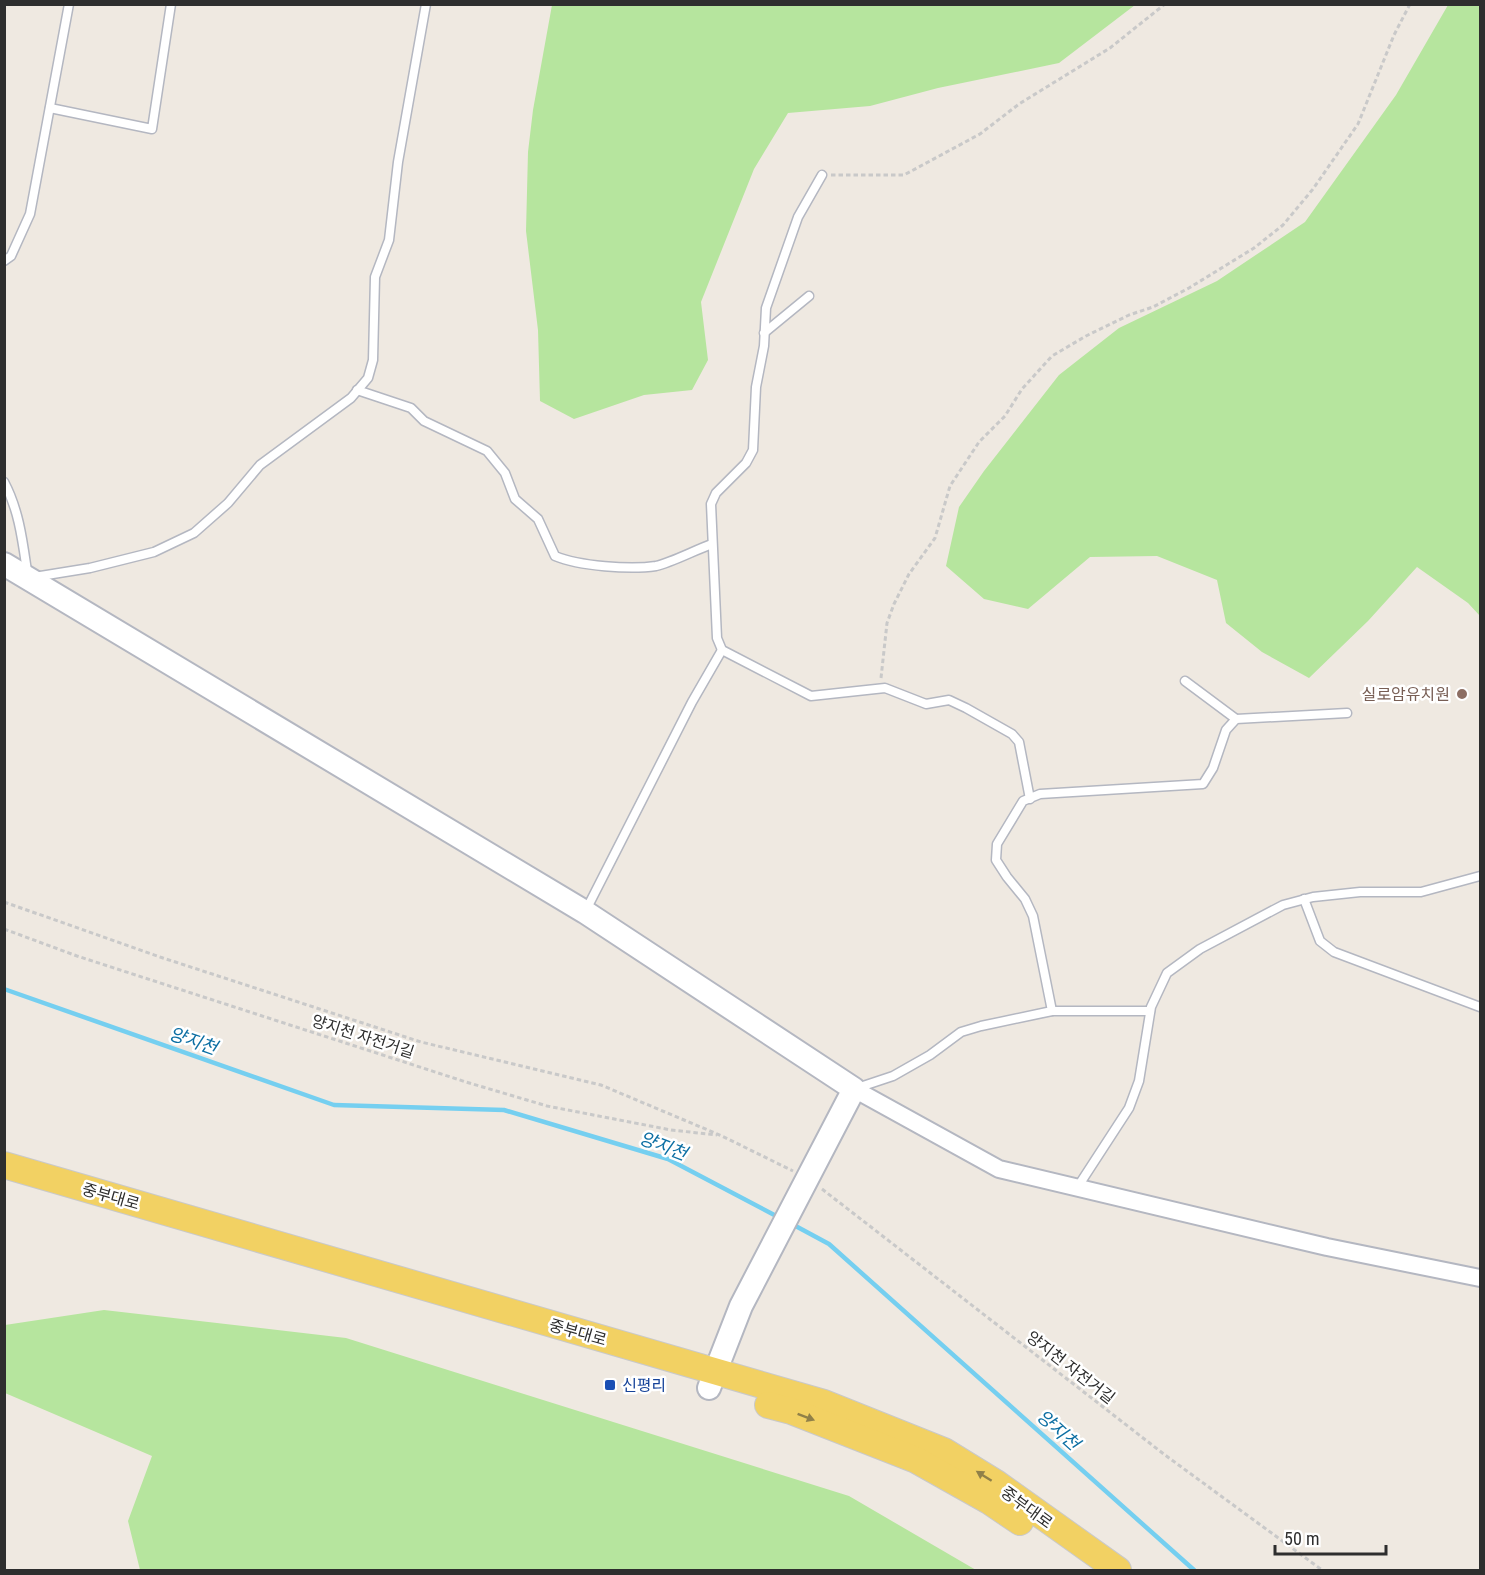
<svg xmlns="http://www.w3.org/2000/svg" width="1485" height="1575" viewBox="0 0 1485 1575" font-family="'Roboto Condensed','Noto Sans KR',sans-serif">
  <rect width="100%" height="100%" fill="#efe9e1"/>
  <g fill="#b6e59e">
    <path d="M552 5V4L1135 5 1059 63 938 88 870 106 788 113 754 169 701 302 708 360 692 390 644 395 574 419 540 401 538 330 526 231 528 152 533 110Z"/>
    <path d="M1448 5H1480V616L1468 603 1417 567 1368 621 1309 678 1262 652 1226 623 1217 580 1157 556 1090 557 1028 609 984 599 946 566 959 507 984 471 1059 375 1119 328 1217 281 1305 222 1396 95Z"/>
    <path d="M104 1310 346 1338 849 1496 976 1570H140L128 1521 152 1456 5 1393V1325Z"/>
  </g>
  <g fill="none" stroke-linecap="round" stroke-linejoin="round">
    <g stroke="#75cff0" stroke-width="4.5">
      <path d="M4 989 334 1105 504 1110 668 1159 780 1218"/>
      <path d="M790 1223 829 1244 1194 1570"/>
    </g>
    <g stroke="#b4b7c1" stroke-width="11">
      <g id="lane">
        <path d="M50 108 152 129 171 4"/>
        <path d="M822 175 798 217 766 308 764 346 756 387 753 450 746 463 716 493 711 504 717 638 722 650 811 696 885 688 926 704 949 700 966 708 1012 734 1019 742 1030 799"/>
        <path d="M4 261 11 256 30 214 69 4"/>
        <path d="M764 333 809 296"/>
        <path d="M357 390 411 408 424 421 487 451 505 473 515 499 538 519 555 556C579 566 630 570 656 566 673 562 695 550 712 544"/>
        <path d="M4 482C20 512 23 545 28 578L90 568 154 552 194 533 228 503 260 465 351 398 368 378 373 360 375 277 389 240 398 162 426 4"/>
        <path d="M1185 681 1236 719"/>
        <path d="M1304 899 1320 941 1334 952 1480 1007"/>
        <path d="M585 912 692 702 722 650"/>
        <path d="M1052 1011 1033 916 1025 899 1007 877 996 860 997 844 1023 801 1040 794 1203 784 1213 768 1226 730 1236 719 1347 713"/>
        <path d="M854 1089 893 1076 930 1055 961 1032 981 1026 1052 1011H1150"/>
        <path d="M1077 1188 1129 1108 1139 1081 1151 1007 1167 973 1200 949 1283 905 1313 897 1360 892H1421L1480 876"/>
      </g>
    </g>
    <g stroke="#b4b7c1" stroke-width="20">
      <path id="street" d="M854 1089 999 1169 1327 1247 1480 1278"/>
    </g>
    <g stroke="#b4b7c1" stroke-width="26">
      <path id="secondary" d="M4 564 585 912 854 1089 741 1306 709 1388"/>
    </g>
    <g stroke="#c9c9c9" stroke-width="28">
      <g id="primary">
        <path d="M4 1165 824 1403 944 1451 996 1483 1118 1570"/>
        <path d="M768 1405 791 1411 916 1460 989 1501 1020 1522"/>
      </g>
    </g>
    <g stroke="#c9c9c9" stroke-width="3" stroke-dasharray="4.5 3" stroke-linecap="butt">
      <path d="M831 175H904L980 134 1019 104 1110 48 1165 4"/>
      <path d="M881 678 887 623 894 604 909 574 935 538 950 486 979 442 1005 416 1022 389 1052 356 1086 336 1129 315 1153 307 1189 288 1254 248 1283 225 1313 189 1358 124 1394 35 1410 4"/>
      <path d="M4 902 163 958 421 1042 601 1085 722 1136 793 1171"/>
      <path d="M4 929 77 956 466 1082 547 1106 671 1130 717 1135"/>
      <path d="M822 1189 1165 1455 1322 1570"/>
    </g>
    <use href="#lane" stroke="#fff" stroke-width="8"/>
    <use href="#street" stroke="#fff" stroke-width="16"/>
    <use href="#secondary" stroke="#fff" stroke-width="22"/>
    <use href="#primary" stroke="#f2d163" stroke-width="26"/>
  </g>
  <defs><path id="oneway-solid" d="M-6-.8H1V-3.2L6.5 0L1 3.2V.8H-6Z" transform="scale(1.5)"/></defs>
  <g fill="#908048">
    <use href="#oneway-solid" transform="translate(806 1417) rotate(21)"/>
    <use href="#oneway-solid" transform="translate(984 1476) rotate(-148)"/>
  </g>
  <circle fill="#8d6e63" stroke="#fff" stroke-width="2" cx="1462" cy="694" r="6"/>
  <rect fill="#1a4fb4" stroke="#fff" stroke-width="2" x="604" y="1379" width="12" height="12" rx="3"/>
  <g text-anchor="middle" stroke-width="5" stroke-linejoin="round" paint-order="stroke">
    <g font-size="16" fill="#785e54" stroke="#fff" text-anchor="end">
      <text x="1450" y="700">실로암유치원</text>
    </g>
    <g font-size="16" fill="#2e2e2e" stroke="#fff">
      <text transform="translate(363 1036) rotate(18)" y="6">양지천 자전거길</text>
      <text transform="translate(111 1196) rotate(16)" y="6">중부대로</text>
      <text transform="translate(578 1332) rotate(16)" y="6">중부대로</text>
      <text transform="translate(1071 1367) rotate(38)" y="6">양지천 자전거길</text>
      <text transform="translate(1027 1507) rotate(36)" y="6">중부대로</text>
    </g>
    <g font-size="16" fill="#164399" stroke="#fff" text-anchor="start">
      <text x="622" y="1391">신평리</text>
    </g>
    <g font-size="18" font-style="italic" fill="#0d6fa3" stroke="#fff">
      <text transform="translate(193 1041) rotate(19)" y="6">양지천</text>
      <text transform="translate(663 1146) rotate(21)" y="6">양지천</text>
      <text transform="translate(1058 1430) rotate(42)" y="6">양지천</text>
    </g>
  </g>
  <rect width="1485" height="1575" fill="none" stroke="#2e2e2e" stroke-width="12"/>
  <path d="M1275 1545v9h111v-9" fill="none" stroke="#2e2e2e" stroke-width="3"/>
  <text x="1284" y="1545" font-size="18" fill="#2e2e2e" stroke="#ffffff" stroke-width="4.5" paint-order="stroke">50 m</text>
</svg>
